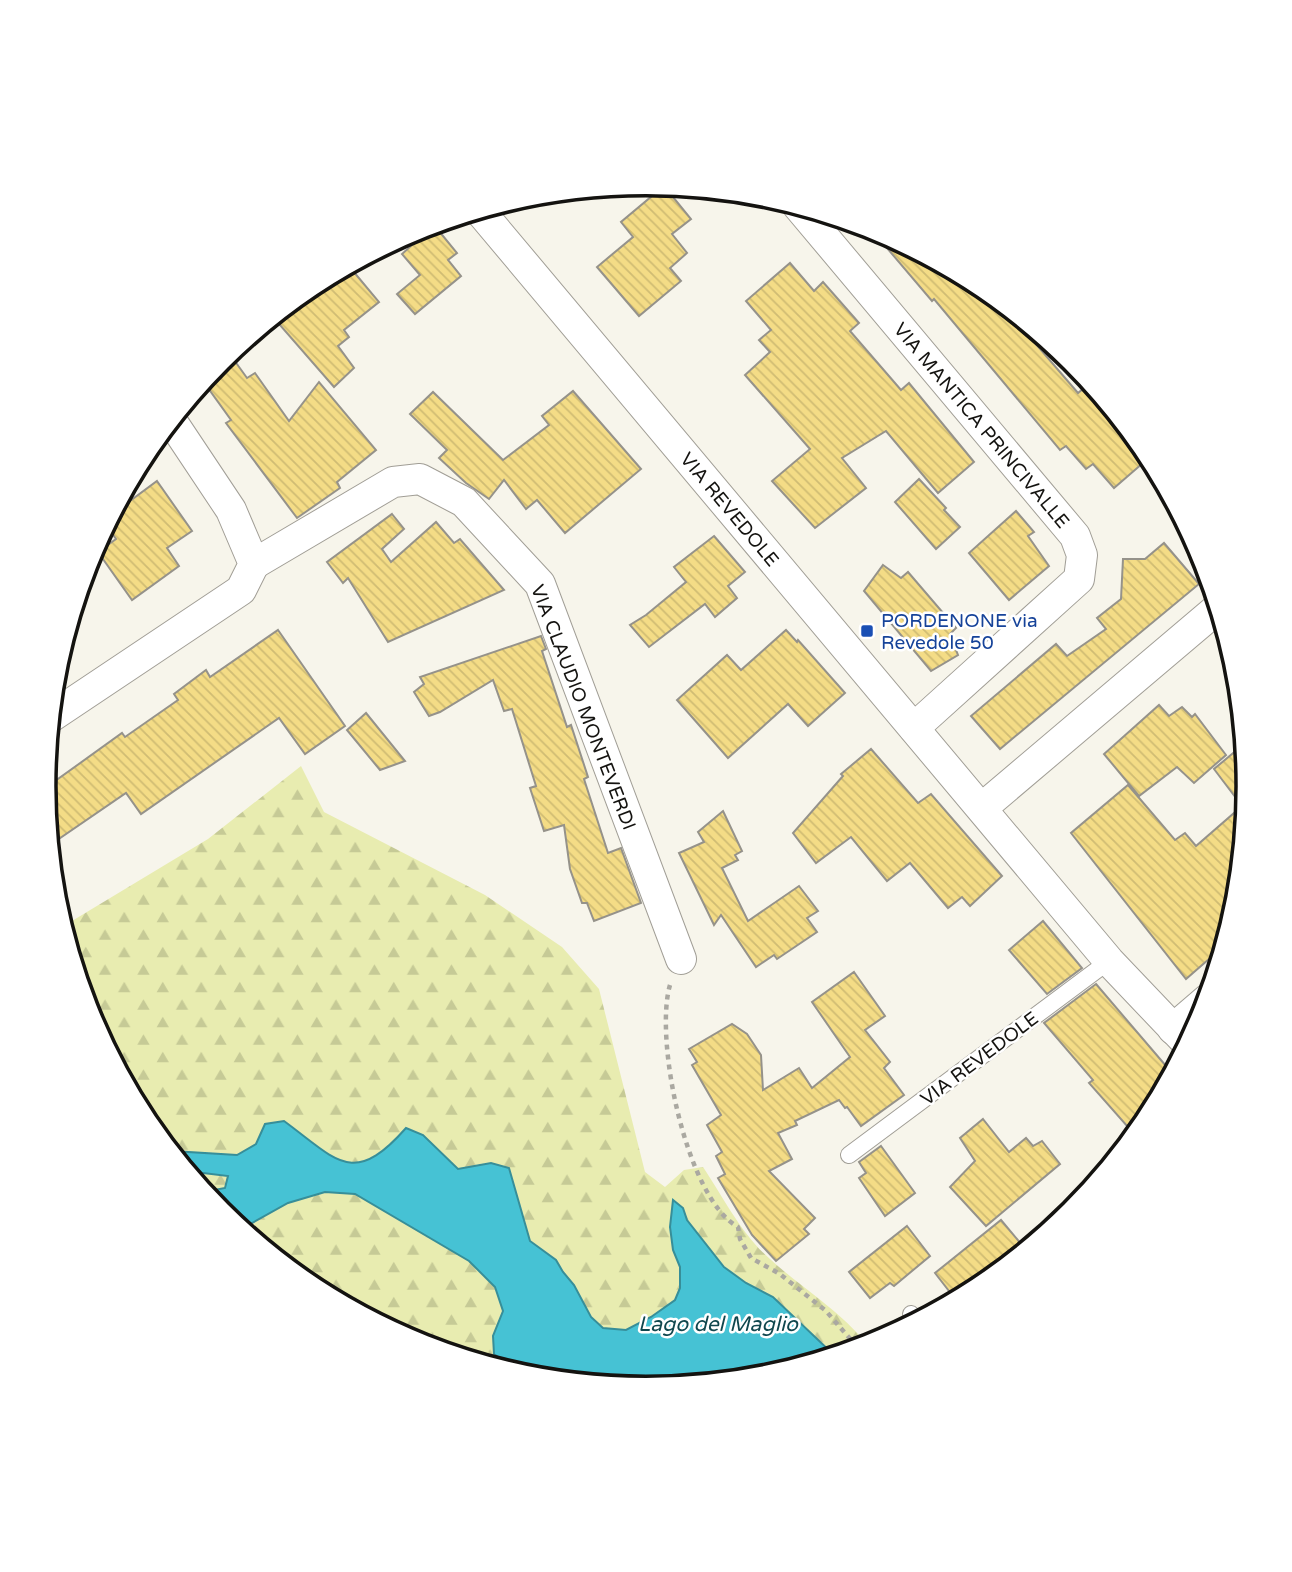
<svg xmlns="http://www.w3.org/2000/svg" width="1292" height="1572" viewBox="0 0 1292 1572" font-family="'Varela Round',sans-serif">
  <defs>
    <pattern id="forest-firs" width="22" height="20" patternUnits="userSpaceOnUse" patternTransform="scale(1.75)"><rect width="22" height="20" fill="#e8ecb0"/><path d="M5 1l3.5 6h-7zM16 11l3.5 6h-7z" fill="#c6ca96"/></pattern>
    <pattern id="building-back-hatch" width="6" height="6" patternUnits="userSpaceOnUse" patternTransform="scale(1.75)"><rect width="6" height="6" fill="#f4dc86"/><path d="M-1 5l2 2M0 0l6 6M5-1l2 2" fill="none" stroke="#d0bc73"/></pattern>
  </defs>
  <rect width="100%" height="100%" fill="#f7f5eb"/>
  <g fill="url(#forest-firs)">
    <path d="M301 766 324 812 485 895 562 947 599 989 645 1172 665 1187 684 1170 703 1167C723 1197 742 1235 770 1259 804 1290 837 1308 868 1345L834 1355 773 1297 746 1283 724 1266 687 1220 683 1208 674 1201 670 1227 673 1250 680 1267V1288L675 1300 651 1317 626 1330 603 1328 591 1317 574 1285 563 1272 556 1260 530 1241 509 1168 491 1163 458 1169 423 1135 406 1128C397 1138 387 1152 375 1158 341 1175 309 1140 284 1121L256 1144 237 1155 171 1151 145 1120 89 1016 62 927 208 839Z"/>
    <path d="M187 1171 228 1176 225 1188 204 1192Z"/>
    <path d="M325 1192 355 1194 469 1261 495 1287 503 1311 493 1336 511 1366 537 1370 572 1380 683 1382 714 1375H735L741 1379 646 1388 528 1377 415 1342 311 1287 238 1227 252 1223 288 1203Z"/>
  </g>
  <path fill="#46c2d4" stroke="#378e99" stroke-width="2" d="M284 1121C337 1160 353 1188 406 1128L423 1135 458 1169 491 1163 509 1168 530 1241 556 1260 563 1272 574 1285 591 1317 603 1328 626 1330 651 1317 675 1300 680 1288V1267L673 1250 670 1227 673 1200 683 1208 687 1220 724 1267 746 1283 773 1297 834 1355 763 1377 741 1379 735 1375H714L683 1382 572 1380 537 1370 511 1366 494 1354 493 1336 503 1311 495 1287 469 1261 355 1194 325 1192 288 1203 252 1223 238 1227 220 1212 204 1192 225 1188 228 1176 187 1171 171 1151 237 1155 256 1144 265 1124Z"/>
  <g fill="url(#building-back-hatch)" stroke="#95928a" stroke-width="2">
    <path d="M664 186 691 219 672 234 687 253 670 268 681 281 639 316 597 267 633 237 621 222Z"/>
    <path d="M434 225 457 253 448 260 461 276 415 314 397 294 420 275 402 254Z"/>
    <path d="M870 228 981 285 997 299 1078 393 1090 383 1150 457 1114 488 1093 464 1086 469 1066 446 1060 450 934 299 932 301Z"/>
    <path d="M790 263 814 291 823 282 859 323 850 331 901 390 909 383 974 462 938 493 886 431 842 458 866 488 815 528 772 481 810 449 745 375 770 352 759 340 771 330 746 301Z"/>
    <path d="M348 265 379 302 344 330 349 337 338 346 354 368 334 387 279 324 281 321 276 314 312 285Z"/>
    <path d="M229 353 247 378 255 373 289 421 319 382 376 450 337 482 340 488 297 518 226 423 231 420 203 381Z"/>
    <path d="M573 391 641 469 565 533 537 500 526 509 504 480 489 499 466 483 439 458 447 450 410 414 433 392 503 460 549 425 542 416Z"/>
    <path d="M919 479 946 508 944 510 960 527 936 549 895 502Z"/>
    <path d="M157 481 192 531 167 548 179 566 132 600 98 552 116 539 106 525 111 515Z"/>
    <path d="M1016 511 1034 532 1028 536 1049 566 1009 600 969 553Z"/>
    <path d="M392 514 404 529 382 549 391 562 436 522 454 543 460 539 504 590 388 642 348 578 343 583 327 562Z"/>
    <path d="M714 536 745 572 728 586 737 598 715 617 705 604 649 647 630 625 646 615 686 582 674 567Z"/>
    <path d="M1164 543 1199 584 1000 749 971 716 1056 644 1067 656 1106 629 1097 618 1121 599 1123 559H1145Z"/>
    <path d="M883 565 901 578 908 572 956 628 950 634 958 655 931 671 864 591Z"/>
    <path d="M278 630 345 726 305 754 279 718 141 814 126 793 50 845 44 789 122 733 125 737 178 700 174 694 206 670 210 677Z"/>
    <path d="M786 630 797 642 798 640 845 693 808 726 788 704 728 758 677 700 727 655 741 670Z"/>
    <path d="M541 636 546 649 542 651 567 727 571 725 588 777 584 779 608 853 621 848 641 903 594 921 587 903H582L570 869 564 825 544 831 530 788 536 786 512 709 504 711 493 680 440 712 429 716 414 692 424 684 420 677Z"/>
    <path d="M1159 705 1169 716 1182 707 1192 717 1195 714 1226 755 1194 783 1177 767 1139 796 1104 754Z"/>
    <path d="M366 713 405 761 380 770 347 730Z"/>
    <path d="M1244 744 1248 786 1237 904 1224 946 1186 979 1071 833 1128 785 1175 840 1185 833 1196 846 1242 806 1214 769Z"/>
    <path d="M871 749 918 803 931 794 1002 876 970 906 962 897 948 908 910 863 887 881 851 837 816 863 793 833 843 776 841 774Z"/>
    <path d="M723 811 742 851 735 855 738 860 722 868 748 921 799 886 818 911 807 918 817 932 777 959 774 955 756 967 721 915 714 925 679 853 704 842 698 832Z"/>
    <path d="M1043 921 1082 968 1047 994 1009 950Z"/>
    <path d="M854 972 885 1016 865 1030 890 1062 884 1068 904 1095 861 1126 847 1107 845 1108 839 1100 795 1121 797 1125 778 1133 792 1159 769 1171 815 1218 804 1229 809 1234 776 1261 752 1235 718 1178 725 1174 716 1156 722 1152 707 1125 721 1115 692 1065 697 1062 689 1049 732 1024 747 1034 761 1055 763 1090 799 1068 812 1088 850 1057 812 1002Z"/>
    <path d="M1096 984 1172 1073 1147 1121 1135 1135 1089 1083 1093 1080 1044 1023Z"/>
    <path d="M983 1119 1009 1152 1026 1138 1033 1146 1042 1141 1060 1164 986 1226 950 1187 975 1161 960 1138Z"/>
    <path d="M881 1146 915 1193 885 1216 859 1178 866 1173 859 1162Z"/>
    <path d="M1001 1220 1022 1245 1024 1251 980 1287 956 1300 935 1273Z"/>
    <path d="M907 1226 930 1256 894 1286 890 1283 870 1298 849 1272Z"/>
  </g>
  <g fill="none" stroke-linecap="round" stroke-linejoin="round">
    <g stroke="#a19e96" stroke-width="18">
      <g id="lane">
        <path d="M849 1155 1109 961"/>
        <path d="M911 1314 917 1321"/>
      </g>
    </g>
    <g stroke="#a19e96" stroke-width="32">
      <g id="street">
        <path d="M798 206 1075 536 1082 555 1079 579 914 728"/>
        <path d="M479 210 1109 961 1188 1044"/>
        <path d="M254 564 393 482 420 479 464 502 540 584 681 959"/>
        <path d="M51 717 241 590 254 564 231 510 171 420"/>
        <path d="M982 808 1218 608"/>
        <path d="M1173 1029 1208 999"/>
      </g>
    </g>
    <path stroke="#aaa8a1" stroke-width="4.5" stroke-dasharray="5 5" stroke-linecap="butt" d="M670 985C654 1039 686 1198 738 1227L740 1239 751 1258 780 1274 826 1311 858 1348"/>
    <use href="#lane" stroke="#fff" stroke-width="16"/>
    <use href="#street" stroke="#fff" stroke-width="30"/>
  </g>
  <rect fill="#1a4fb4" stroke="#fff" stroke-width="2.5" x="860" y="624" width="14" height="14" rx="3.5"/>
  <g text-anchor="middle" stroke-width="5" stroke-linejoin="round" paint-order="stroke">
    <g font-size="19" fill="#141310" stroke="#fff">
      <text transform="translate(982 425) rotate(50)" y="7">VIA MANTICA PRINCIVALLE</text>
      <text transform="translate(730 509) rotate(50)" y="7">VIA REVEDOLE</text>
      <text transform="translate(584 707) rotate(69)" y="7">VIA CLAUDIO MONTEVERDI</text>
      <text transform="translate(979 1058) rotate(-37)" y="7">VIA REVEDOLE</text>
    </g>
    <g font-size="19" fill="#164399" stroke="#fff" text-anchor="start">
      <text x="881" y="627">PORDENONE via<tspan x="881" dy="22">Revedole 50</tspan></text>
    </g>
    <g font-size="21" font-style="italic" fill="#10474e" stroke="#fff">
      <text x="718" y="1331">Lago del Maglio</text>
    </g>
  </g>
  <path d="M0 0H1292V1572H0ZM56 786a590 590 0 1 1 1180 0a590 590 0 1 1-1180 0Z" fill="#fff" fill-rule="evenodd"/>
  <path fill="none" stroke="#141310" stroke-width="3.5" d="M56 786a590 590 0 1 1 1180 0a590 590 0 1 1-1180 0Z"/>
</svg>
